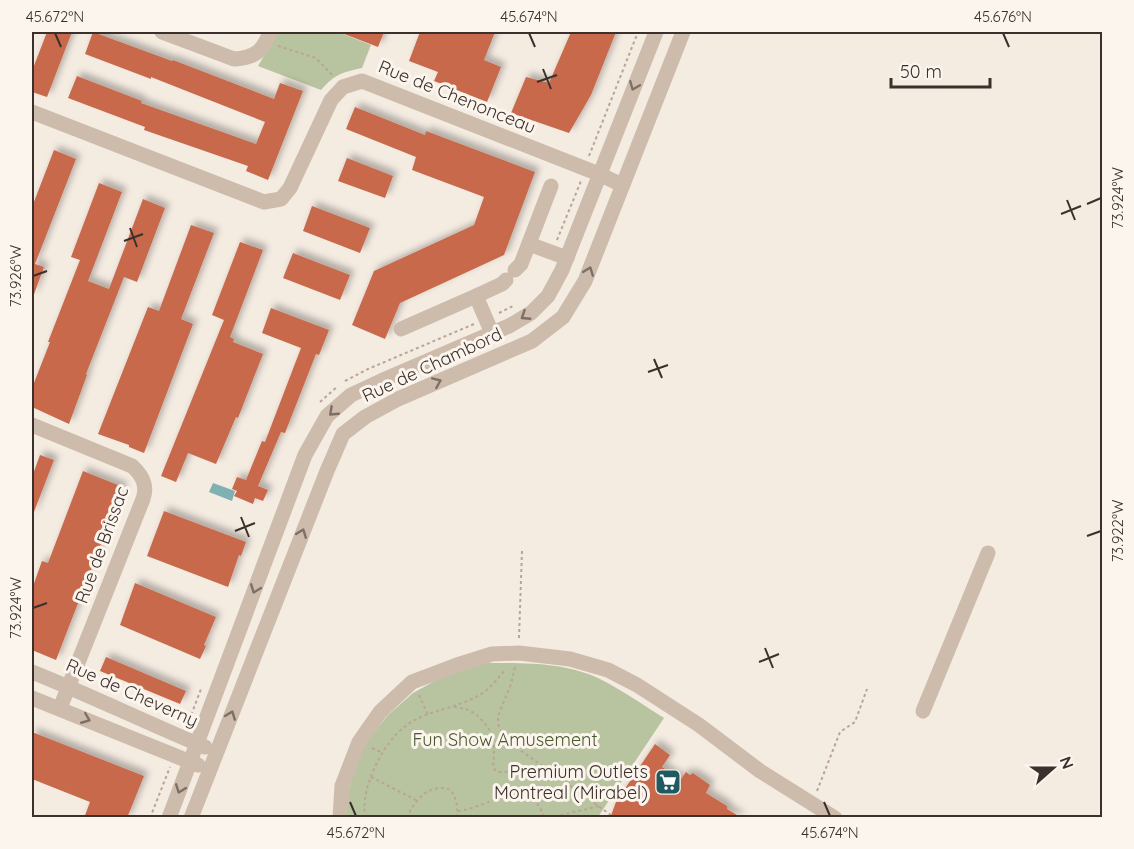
<svg xmlns="http://www.w3.org/2000/svg" width="1134" height="849" viewBox="0 0 1134 849" font-family="Quicksand,sans-serif">
  <defs>
    <filter id="shadow"><feDropShadow dx="4.5" dy="-4.5" stdDeviation="3" flood-color="#0004"/></filter>
  </defs>
  <rect width="100%" height="100%" fill="#f4ebe1"/>
  <g fill="#b8c4a0">
    <path d="M275 32H338L371 45 362 68C343 72 335 74 321 90L258 66 270 46Z"/>
    <path d="M486 663C524 663 565 662 600 679 622 690 643 705 664 718L598 817H346V800L360 751 387 716 413 693 449 673Z"/>
  </g>
  <path fill="#7fb0b2" d="M213 483 235 491 232 501 209 492Z"/>
  <g fill="#c8694b" filter="url(#shadow)">
    <path d="M47 32H72L47 97 32 92V71Z"/>
    <path d="M93 32 172 61 173 60 274 99 280 83 303 91 268 180 246 171 248 166 144 130 145 127 68 98 77 76 142 101 141 103 256 144 265 122 151 77V79L85 54Z"/>
    <path d="M339 32H384L378 47Z"/>
    <path d="M420 32H495L484 60 501 67 487 102 434 81 438 72 409 61Z"/>
    <path d="M571 32H616L591 95 569 133 511 113 526 77 549 83Z"/>
    <path d="M355 107 425 135 426 131 535 172 504 255 400 303 385 339 352 325 374 271 474 225 484 197 412 170 416 157 346 129Z"/>
    <path d="M54 150 76 159 35 264 44 267 33 297 32 296V207Z"/>
    <path d="M347 158 393 176 385 198 338 181Z"/>
    <path d="M99 183 122 192 88 281 109 289 143 199 165 208 137 282 124 277 86 374 87 375 69 424 32 407V388L50 342H48L80 260 71 257Z"/>
    <path d="M312 206 370 228 360 253 303 231Z"/>
    <path d="M191 225 214 233 181 319 193 324 144 453 129 447V445L98 434 148 307 159 311Z"/>
    <path d="M240 242 263 250 230 337 234 339 233 342 263 354 238 418 236 417 216 464 188 453 176 482 161 476 224 320 212 315Z"/>
    <path d="M293 253 350 275 340 300 283 278Z"/>
    <path d="M271 308 329 330 319 355 316 354 285 433 281 432 258 486 268 490 263 501 255 498 253 504 234 496 237 491 232 489 237 477 246 480 262 441 265 442 301 348 262 333Z"/>
    <path d="M40 455 54 460 32 517V477Z"/>
    <path d="M83 471 123 487 56 660 32 650V589L42 561 48 563Z"/>
    <path d="M164 511 246 542 241 556 239 555 228 587 147 556Z"/>
    <path d="M135 583 216 617 204 645 206 646 200 659 120 625Z"/>
    <path d="M106 657 186 691 180 704 100 671Z"/>
    <path d="M32 732 144 776 127 818H84L90 802 32 779Z"/>
    <path d="M655 744 670 755 662 767 681 779 686 772 690 775 693 773 710 785 706 793 727 806V809L742 818H610L616 802Z"/>
  </g>
  <g fill="none" stroke-linecap="round" stroke-linejoin="round">
    <g stroke="#b9a596" stroke-width="2" stroke-dasharray="3 3" stroke-linecap="butt">
      <path d="M278 46 316 58 334 77"/>
      <path d="M589 156 638 32"/>
      <path d="M557 240 581 181"/>
      <path d="M499 313 513 306"/>
      <path d="M345 381 368 369 474 324"/>
      <path d="M320 402 338 386"/>
      <path d="M519 638 522 551"/>
      <path d="M515 667 511 684 498 716V724L502 733 509 742 615 818"/>
      <path d="M419 695 428 715"/>
      <path d="M454 707 466 709 476 714 488 727 494 740V756L493 766 495 770 498 772H504L545 767"/>
      <path d="M187 726 201 689"/>
      <path d="M372 748 383 753"/>
      <path d="M371 777 416 800"/>
      <path d="M817 791 840 732 855 722 867 689"/>
      <path d="M458 811C488 808 530 772 544 818"/>
      <path d="M150 818 170 767"/>
      <path d="M365 818C363 799 367 785 374 769 383 749 396 730 415 720 434 710 457 707 476 697 489 691 497 679 506 669"/>
      <path d="M407 818C414 800 430 782 451 790 456 799 459 807 456 818"/>
      <path d="M549 818 599 806"/>
    </g>
    <g stroke="#cdbbac" stroke-width="15">
      <path d="M162 32 234 59C255 58 263 51 270 32"/>
      <path d="M32 112 264 202 281 199 290 188 331 100 343 87 362 81 599 174 622 185"/>
      <path d="M529 244 567 258"/>
      <path d="M515 270 521 264 551 186"/>
      <path d="M476 296 502 284 506 280"/>
      <path d="M401 329 476 296 492 333"/>
      <path d="M32 425 132 466C142 475 148 485 143 499L60 708"/>
      <path d="M32 672C90 695 147 723 205 747"/>
      <path d="M32 698 198 765"/>
      <path d="M923 711 988 553"/>
      <path d="M169 818 305 455 327 416 351 395 381 381 509 326 531 313 548 296 562 270 656 32"/>
      <path d="M191 818 327 471 343 434 365 417 398 399 532 341 563 317 585 281 683 32"/>
      <path d="M340 818 342 786 359 742 380 712 412 682 457 665 492 654 519 653 570 659 608 670 637 685 699 725 760 771 835 818"/>
    </g>
  </g>
  <defs><path id="oneway-chevron" d="M-2-3.5L2.5 0L-2 3.5" fill="none" stroke-width="1.6" stroke-linecap="round" stroke-linejoin="round" transform="scale(1.5)"/></defs>
  <g stroke="#7d6f65">
    <use href="#oneway-chevron" transform="translate(634 86) rotate(112)"/>
    <use href="#oneway-chevron" transform="translate(589 271) rotate(-69)"/>
    <use href="#oneway-chevron" transform="translate(525 316) rotate(147)"/>
    <use href="#oneway-chevron" transform="translate(437 382) rotate(-23)"/>
    <use href="#oneway-chevron" transform="translate(333 412) rotate(137)"/>
    <use href="#oneway-chevron" transform="translate(302 533) rotate(-69)"/>
    <use href="#oneway-chevron" transform="translate(255 589) rotate(111)"/>
    <use href="#oneway-chevron" transform="translate(231 715) rotate(-69)"/>
    <use href="#oneway-chevron" transform="translate(86 719) rotate(22)"/>
    <use href="#oneway-chevron" transform="translate(180 789) rotate(111)"/>
  </g>
  <path fill="none" stroke="#3b302b" stroke-width="2" d="M55 33 61 47M529 33 535 47M1003 33 1009 47M543 69 551 89M537 82 557 75M1067 200 1075 220M1087 204 1101 198M1061 214 1081 206M130 228 137 247M124 241 143 234M33 276 47 271M654 359 662 378M648 372 668 365M241 517 249 537M235 531 255 523M1087 536 1101 531M33 608 47 603M765 648 773 668M759 662 779 654M350 802 356 816M824 802 830 816"/>
  <defs>
    <g id="supermarket-square" transform="scale(1.35)"><rect x="-9" y="-9" width="18" height="18" rx="4" fill="#1f5a5e" stroke="#fbf5ee"/><path d="M-6-5.5h2.5l.6 2H6L4.5 2H-2.5L-4.4-4H-6ZM-1.5 3.2a1.3 1.3 0 1 0 .1 0ZM3 3.2a1.3 1.3 0 1 0 .1 0Z" fill="#fff"/></g>
  </defs>
  <g fill-rule="evenodd">
    <use href="#supermarket-square" x="668" y="782"/>
  </g>
  <g text-anchor="middle" stroke-width="6" stroke-linejoin="round" paint-order="stroke">
    <g font-size="18" fill="#3b302b" stroke="#fbf5ee">
      <text transform="translate(457 97) rotate(22)" y="6">Rue de Chenonceau</text>
      <text transform="translate(432 365) rotate(-25)" y="6">Rue de Chambord</text>
      <text transform="translate(102 545) rotate(-70)" y="6">Rue de Brissac</text>
      <text transform="translate(132 693) rotate(24)" y="6">Rue de Cheverny</text>
    </g>
    <g font-size="18" fill="#4a5a2e" stroke="#fbf5ee">
      <text x="505" y="746">Fun Show Amusement</text>
    </g>
    <g font-size="18" fill="#3b302b" stroke="#fbf5ee" text-anchor="end">
      <text x="648" y="778">Premium Outlets<tspan x="648" dy="21">Montreal (Mirabel)</tspan></text>
    </g>
  </g>
  <rect width="1134" height="849" fill="none" stroke="#fbf5ee" stroke-width="66"/>
  <g transform="translate(1053 768) rotate(69)" stroke="#fbf5ee" stroke-width="4.5" paint-order="stroke">
  <path d="M0-4.5L10 22L0 15L-10 22Z" fill="#3b302b"/>
  <text y="-9" font-size="16" font-weight="bold" text-anchor="middle" fill="#3b302b">N</text>
  </g>
  <path d="M891 78v9h99v-9" fill="none" stroke="#3b302b" stroke-width="3"/>
  <text x="900" y="78" font-size="18" fill="#3b302b" stroke="#fbf5ee" stroke-width="4.5" paint-order="stroke">50 m</text>
  <rect x="33" y="33" width="1068" height="783" fill="none" stroke="#3b302b" stroke-width="2"/>
  <g font-size="15" text-anchor="middle" fill="#3b302b">
    <text x="55" y="22">45.672°N</text>
    <text x="529" y="22">45.674°N</text>
    <text x="1003" y="22">45.676°N</text>
    <text transform="translate(1118 198) rotate(-90)" y="5">73.924°W</text>
    <text transform="translate(16 276) rotate(-90)" y="5">73.926°W</text>
    <text transform="translate(1118 531) rotate(-90)" y="5">73.922°W</text>
    <text transform="translate(16 608) rotate(-90)" y="5">73.924°W</text>
    <text x="356" y="838">45.672°N</text>
    <text x="830" y="838">45.674°N</text>
  </g>
</svg>
